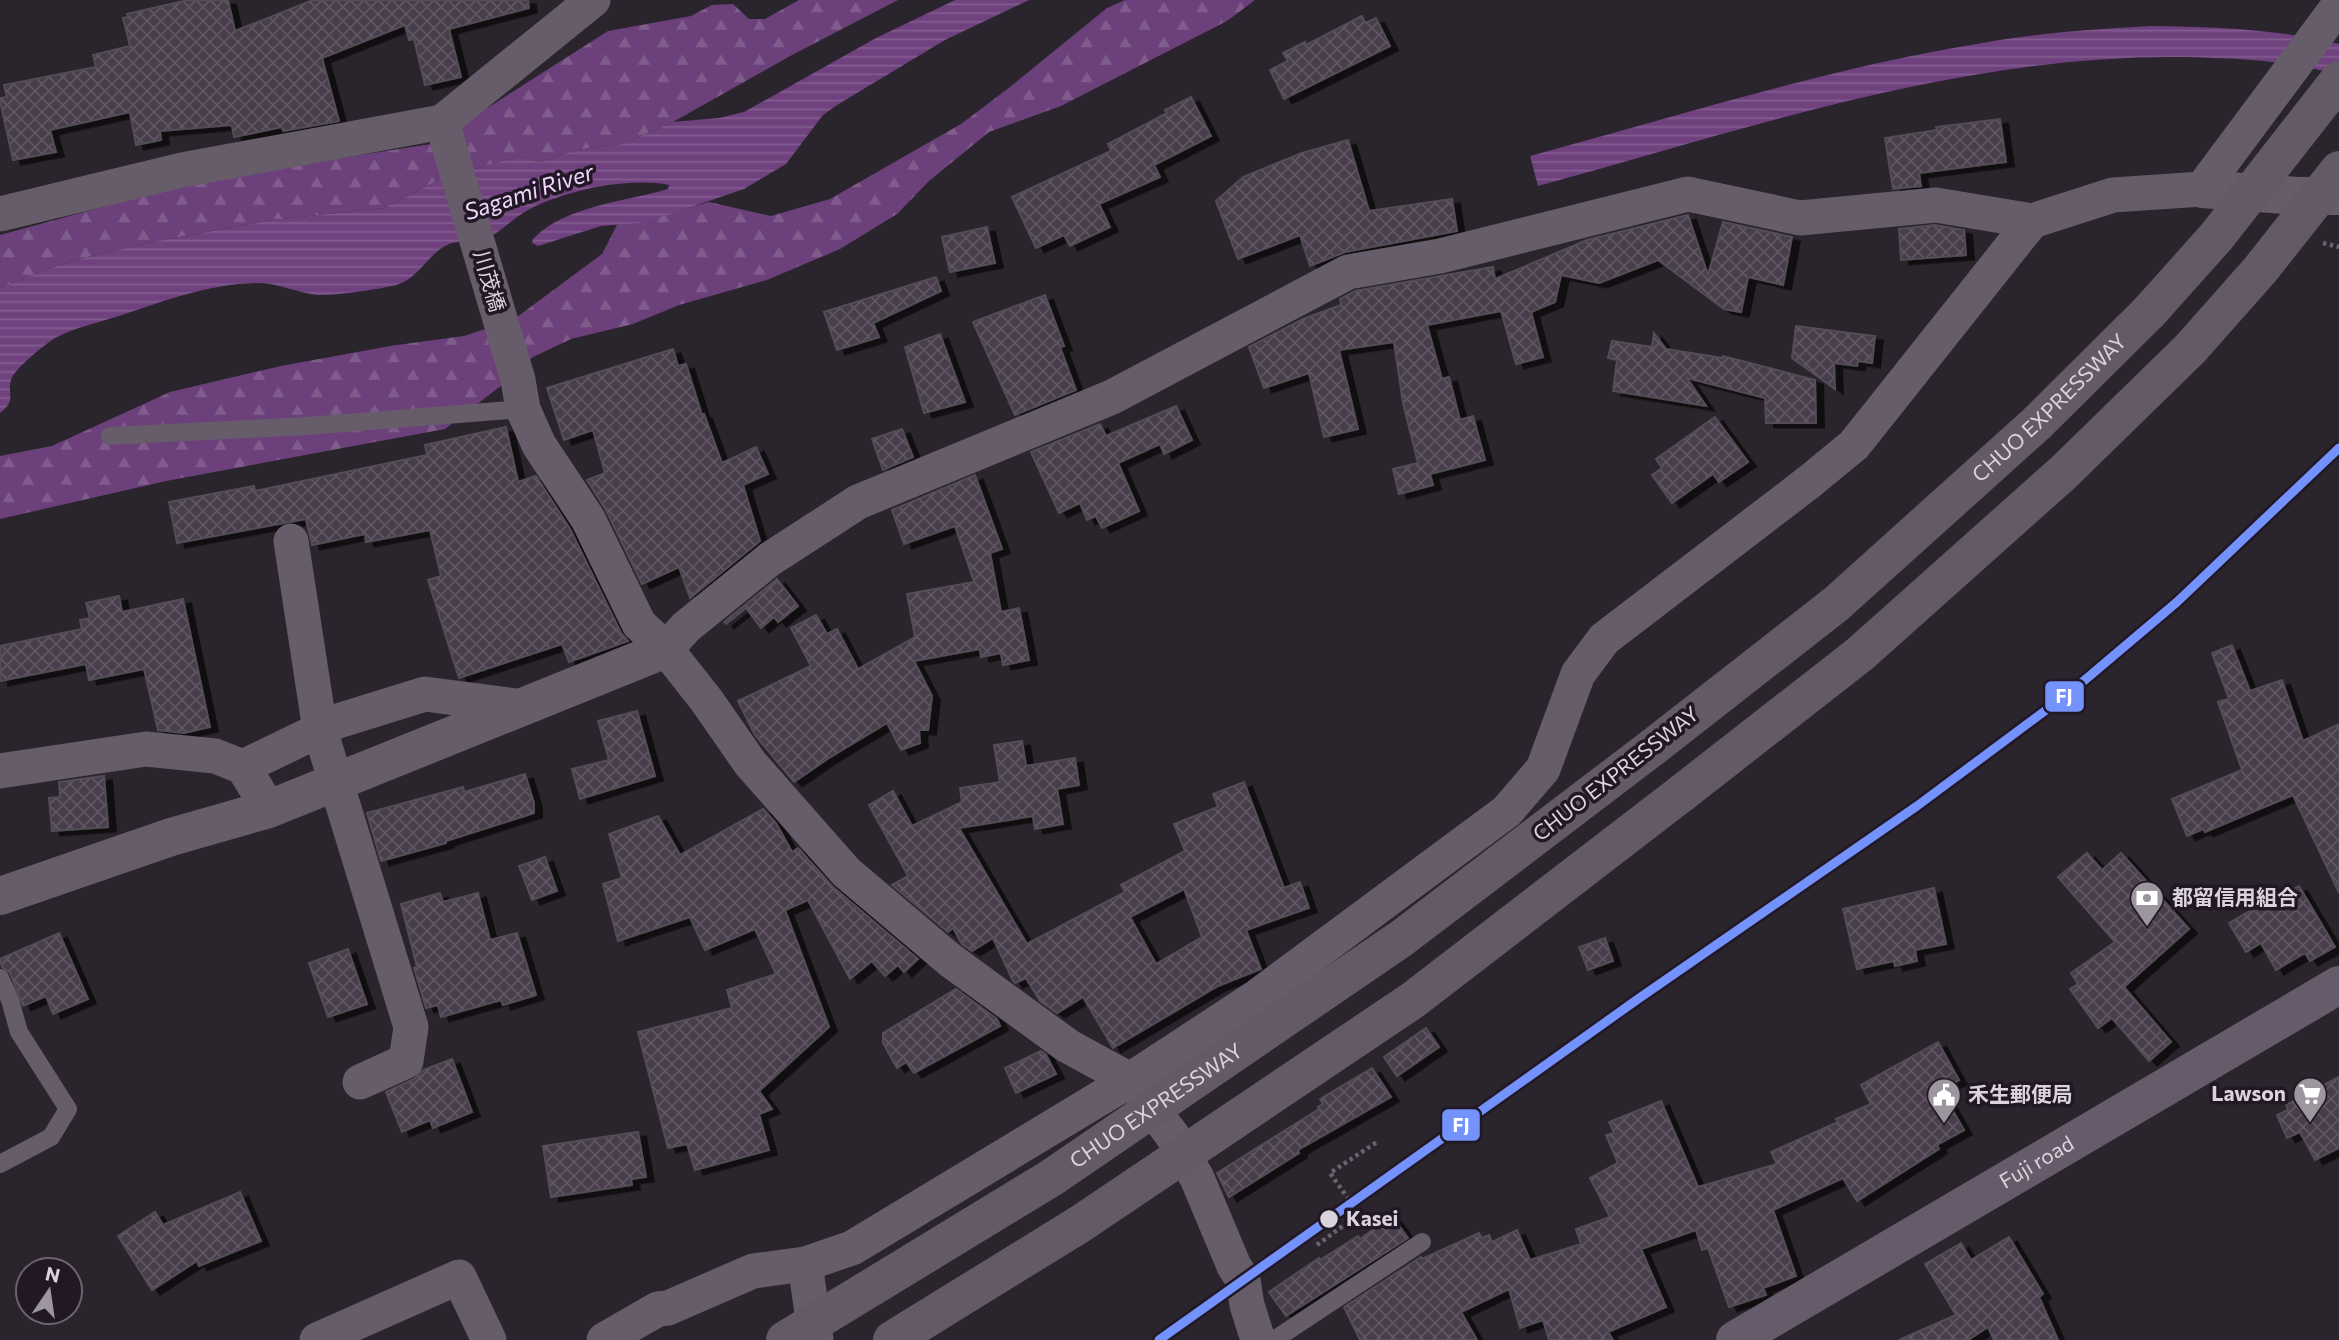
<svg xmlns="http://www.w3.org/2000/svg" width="2339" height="1340" viewBox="0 0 2339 1340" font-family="Commissioner,'Noto Sans JP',sans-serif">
  <defs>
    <pattern id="forest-firs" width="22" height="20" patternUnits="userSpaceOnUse" patternTransform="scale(1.75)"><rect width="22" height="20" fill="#6c417b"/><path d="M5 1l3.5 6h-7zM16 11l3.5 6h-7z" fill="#805c8d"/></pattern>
    <pattern id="water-rules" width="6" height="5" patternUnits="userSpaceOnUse" patternTransform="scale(1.75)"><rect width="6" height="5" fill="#6f417e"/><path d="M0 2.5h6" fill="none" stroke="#835c90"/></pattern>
    <pattern id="building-cross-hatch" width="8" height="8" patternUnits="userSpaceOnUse" patternTransform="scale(1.75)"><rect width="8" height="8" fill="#473c4b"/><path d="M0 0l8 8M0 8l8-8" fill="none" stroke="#615764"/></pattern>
    <filter id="shadow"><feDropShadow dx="8" dy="4.5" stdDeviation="0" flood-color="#0009"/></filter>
  </defs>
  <rect width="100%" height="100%" fill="#2a242c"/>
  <g fill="url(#forest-firs)">
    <path d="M799 0H898L792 55 673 122 623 144 576 150 539 162 519 156 441 179 384 208 272 220 157 241 83 258 41 271 0 288V235L205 179 431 144 608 31 691 16 712 5 733 4 749 19H765Z"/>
    <path d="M1125 0H1255L1227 21 1061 106 989 132 929 181 897 214 840 249 767 280 679 305 633 324 571 339 533 357 502 385 445 429 166 481 0 519V456L52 446 170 392 281 366 390 346 464 336 513 320 602 254 618 223 639 222 709 202 771 216 830 199 961 124 1010 87 1107 8Z"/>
  </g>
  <g fill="url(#water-rules)">
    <path d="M955 0H1029L945 40 837 105 823 115 786 164 744 189 674 213 639 223 601 226 538 246 532 243 533 239C566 205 625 202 668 189L669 185C629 177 567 190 530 209 516 216 505 228 492 236 479 244 459 238 445 246 427 256 418 279 396 285 381 289 332 296 318 295 298 293 280 284 261 283 212 283 167 300 122 315 100 322 77 327 57 337 46 343 14 369 11 380 7 396 17 400 0 413V288L41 271 83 258 157 241 272 220 384 208 441 179 509 159 519 156 539 162 576 150 623 144 673 122 719 118 744 112 876 38Z"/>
    <path d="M2151 26C2215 27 2277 29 2339 44V75C2289 60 2234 58 2181 57 1961 55 1749 128 1538 186L1530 156C1680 115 1829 68 1982 43 2038 33 2094 29 2151 26Z"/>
  </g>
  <g fill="url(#building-cross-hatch)" stroke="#524d54" stroke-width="2" fill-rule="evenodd" filter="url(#shadow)">
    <path d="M188 0H228L235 31 313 0H528L529 8 449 29 461 77 425 85 414 39 409 40 405 25 322 58 339 121 283 131 282 127 234 137 232 125 160 131 161 140 136 145 130 112 50 130 56 152 13 160 0 101V98L7 97 4 85 96 67 93 55 130 46 123 18 128 17 127 14Z"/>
    <path d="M1362 16 1365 23 1376 18 1390 46 1284 99 1270 70 1288 61 1283 53 1305 42 1306 45Z"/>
    <path d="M1191 97 1211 136 1154 165 1160 177 1099 204 1110 227 1070 246 1064 235 1036 248 1012 197 1111 151 1108 144 1167 113 1165 110Z"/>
    <path d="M2000 119 2006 162 1919 173 1921 186 1893 189 1885 138 1937 130 1936 127Z"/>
    <path d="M1348 140 1369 211 1452 199 1457 231 1345 252 1310 266 1300 235 1238 259 1216 201 1243 177 1302 153Z"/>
    <path d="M1688 215 1708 275 1723 222 1792 237 1783 285 1748 277 1741 312 1724 309 1658 260 1599 283 1561 275 1555 302 1531 312 1543 357 1516 364 1501 311 1427 325 1442 379 1449 377 1460 420 1473 416 1485 460 1430 474 1433 485 1399 494 1393 469 1418 463 1403 403 1394 342 1339 350 1358 429 1324 437 1309 373 1264 388 1249 347 1303 319 1341 305 1340 299 1355 291 1493 267 1495 279 1587 240Z"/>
    <path d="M1935 225 1964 230 1966 255 1901 260 1899 229Z"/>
    <path d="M987 227 995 263 950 272 942 237Z"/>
    <path d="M936 277 941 291 873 323 879 337 837 350 824 312Z"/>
    <path d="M1045 295 1064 346 1060 347 1076 390 1015 415 973 322Z"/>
    <path d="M1796 326 1875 336 1872 363 1858 361 1857 366 1834 363 1835 389 1792 358Z"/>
    <path d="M1654 333 1666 349 1723 358V356L1815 380 1816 423H1766L1765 398 1687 378 1706 406 1613 391 1617 360 1608 358 1612 341 1652 347Z"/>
    <path d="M940 334 965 402 924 413 905 347Z"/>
    <path d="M673 349 678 366 686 364 702 415 704 414 722 463 756 447 768 474 743 485 760 541 690 598 679 567 642 584 606 510 587 480 605 473 593 430 564 440 547 388Z"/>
    <path d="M1176 406 1192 440 1164 454 1160 444 1118 463 1139 511 1102 528 1096 516 1087 520 1080 503 1059 513 1031 452 1100 424 1106 436Z"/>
    <path d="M1715 417 1748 462 1719 482 1713 474 1672 503 1652 475 1662 468 1656 459Z"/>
    <path d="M506 427 518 482 536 476 570 529 621 633 628 641 569 662 562 644 459 678 428 580 441 576 430 530 366 542 365 534 312 545 306 519 177 543 169 502 254 486 255 491 427 455 425 445Z"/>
    <path d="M902 429 913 457 883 470 872 439Z"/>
    <path d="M975 475 1002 549 990 553 1001 612 1019 608 1029 660 1003 665 1001 653 981 657 980 649 914 661 932 696 928 730H919L920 743 901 750 887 723 829 758 794 782 755 735 738 701 811 666 791 628 816 615 827 634 837 629 858 669 915 637 907 594 974 582 955 526 904 544 892 510Z"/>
    <path d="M777 579 798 606 778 622 774 617 761 628 746 608 726 624 724 622Z"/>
    <path d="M119 596 122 612 183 599 210 727 184 733 158 730 144 669 89 680 86 664 0 681V646L82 629 80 620 90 618 86 603Z"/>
    <path d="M2232 645 2250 691 2282 680 2303 741 2339 724V893L2293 795 2205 832 2203 829 2187 836 2172 799 2242 770 2218 702 2229 699 2212 653Z"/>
    <path d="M637 711 655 776 580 799 572 769 609 760 598 721Z"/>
    <path d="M1022 741 1026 766 1075 758 1079 785 1057 789 1063 824 1035 829 1033 816 959 828 1027 944 1125 892 1121 885 1185 851 1174 824 1218 807 1213 794 1244 782 1284 888 1300 882 1309 908 1246 930 1261 969 1218 986 1113 1048 1083 997 1057 1013 1040 1001 1026 978 1015 983 1013 981 993 938 972 951 962 944 953 928 948 932 892 885 908 876 869 805 893 791 912 826 962 802 960 788 1000 782 994 745ZM1184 889 1202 937 1156 964 1130 917Z"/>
    <path d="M525 774 534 803V813L446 841V843L381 861 367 813 463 787 464 792Z"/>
    <path d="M104 776 108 827 52 831 49 798 60 797 59 782Z"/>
    <path d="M763 809 776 823 792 852 798 848 833 887 918 959 904 972 898 965 885 976 872 961 850 979 808 900 785 910 829 1027 759 1091 772 1109 759 1114 769 1150 695 1170 687 1144 668 1148 638 1032 732 1008 727 990 776 974 755 929 705 950 690 917 618 941 603 884 622 878 609 834 658 816 680 855Z"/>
    <path d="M2087 853 2102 870 2121 853 2189 929 2124 987 2171 1042 2149 1061 2112 1018 2098 1028 2070 989 2078 984 2071 973 2115 942 2058 877Z"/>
    <path d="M545 857 557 891 532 900 519 866Z"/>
    <path d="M2299 886 2335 947 2310 961 2305 953 2276 970 2261 943 2246 952 2229 923 2253 909 2255 912Z"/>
    <path d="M1934 888 1946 944 1915 950 1917 961 1895 966 1894 961 1857 969 1843 909Z"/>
    <path d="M440 893 443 902 478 893 490 940 517 933 536 995 503 1005 501 1000 441 1017 438 1005 426 1008 414 968 417 967 401 904Z"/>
    <path d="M59 933 88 999 53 1014 46 996 23 1006 10 973 2 967 0 959Z"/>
    <path d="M1605 938 1613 961 1588 970 1579 947Z"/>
    <path d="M348 949 367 1004 328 1017 309 963Z"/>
    <path d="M956 989 997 1019 1000 1026 914 1073 906 1062 897 1068 883 1043V1033Z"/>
    <path d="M1426 1028 1439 1047 1397 1076 1384 1057Z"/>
    <path d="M1938 1042 1959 1080 1941 1090 1964 1130 1937 1145 1939 1149 1857 1201 1843 1178 1773 1210 1796 1276 1763 1288 1766 1295 1729 1307 1708 1248 1702 1250 1696 1230 1641 1249 1666 1307 1608 1332 1613 1340H1549L1543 1320 1520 1328 1509 1289 1461 1312 1477 1340H1360L1344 1307 1421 1257 1422 1259 1479 1233 1482 1238 1489 1235 1492 1242 1517 1230 1530 1260 1581 1244 1576 1229 1610 1217 1590 1178 1618 1163 1606 1135 1614 1133 1609 1122 1661 1101 1698 1187 1777 1164 1771 1152 1838 1122 1836 1119 1871 1104 1861 1085Z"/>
    <path d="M1041 1051 1046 1055 1056 1074 1016 1093 1005 1068Z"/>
    <path d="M452 1059 472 1112 433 1128 430 1120 402 1132 386 1092 414 1079 423 1070Z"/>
    <path d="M1372 1068 1391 1097 1298 1150 1299 1153 1229 1197 1217 1173 1319 1109 1318 1107 1323 1104 1320 1099Z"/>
    <path d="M2339 1077V1148L2315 1160 2300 1132 2287 1138 2277 1115 2288 1110 2286 1105Z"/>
    <path d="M638 1132 646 1177 631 1179 632 1185 551 1197 543 1146Z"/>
    <path d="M240 1192 261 1241 199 1266 197 1261 152 1290 118 1236 155 1212 163 1225Z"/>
    <path d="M1392 1216 1408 1238 1286 1316 1269 1292 1319 1258 1320 1260 1358 1236 1360 1239Z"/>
    <path d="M2009 1237 2043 1294 2039 1297 2058 1340H1994L1988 1327 1968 1340H1899L1956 1315 1925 1264 1961 1243 1971 1260Z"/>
  </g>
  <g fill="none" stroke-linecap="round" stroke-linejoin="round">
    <g stroke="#6a626d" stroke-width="4.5" stroke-dasharray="3.5 3.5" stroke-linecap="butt">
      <path d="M2323 243 2339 247"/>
      <path d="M1317 1245 1359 1214 1330 1173 1377 1142"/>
    </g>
    <g stroke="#665c6a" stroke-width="18">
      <path d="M110 436 307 426 523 409"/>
      <path d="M0 978 10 1000 19 1032 68 1109 51 1137 0 1164"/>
      <path d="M1274 1340 1422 1242"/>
    </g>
    <g stroke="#665c6a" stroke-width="35">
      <path d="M442 122 518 380 523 409 539 445 588 519 639 624 666 649 707 701 750 763 846 872 950 960 1068 1046 1130 1080 1172 1135 1197 1178 1234 1266 1243 1280 1247 1305 1258 1340"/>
      <path d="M0 214 182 170 442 122 593 0"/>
      <path d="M291 541 320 730 411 1027 406 1061 360 1082"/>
      <path d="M666 649 686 627 770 559 858 502 1112 397 1348 272 1440 256 1688 194 1800 218 1936 205 2032 221 2113 195 2202 189 2339 5"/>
      <path d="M243 767 338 721 425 694 523 707"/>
      <path d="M0 771 146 749 215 756 243 767 269 809"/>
      <path d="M805 1264 816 1340"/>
      <path d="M317 1340 459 1277 489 1340"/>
      <path d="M604 1340 658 1309 668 1308 753 1271 805 1264 852 1248 1130 1080 1255 998 1507 811 1543 769 1578 674 1604 639 1809 482 1854 445 2032 221"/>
    </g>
    <g stroke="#665c6a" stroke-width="38">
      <path d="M2202 189 2298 196H2339"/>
      <path d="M0 896 171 837 269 809 666 649"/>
    </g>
    <path stroke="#665b6a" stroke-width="38" id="s1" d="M1735 1340 2339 985"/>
    <g stroke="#635a66" stroke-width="38">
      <path id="s2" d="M1653 747 1836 604 2036 424 2149 312"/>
      <path d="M1682 793 1860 654 2064 472 2190 349"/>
    </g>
    <g stroke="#635a66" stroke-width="38">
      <path d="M2149 312 2217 236 2339 80"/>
      <path d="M2190 349 2260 270 2339 170"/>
      <path id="s3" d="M785 1340 1051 1178 1402 938 1653 747"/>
      <path d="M892 1340 1080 1224 1413 1000 1682 793"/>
    </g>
    <g stroke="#221825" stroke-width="14">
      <path id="rail-1" d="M1159 1340 1638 999 1917 806 2073 690 2177 602 2339 448"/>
    </g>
    <use href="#rail-1" stroke="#7392fc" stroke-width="9"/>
  </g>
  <defs>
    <g id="bank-pin" transform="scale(1.75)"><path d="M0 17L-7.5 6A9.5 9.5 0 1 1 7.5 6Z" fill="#9c969e" stroke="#221825"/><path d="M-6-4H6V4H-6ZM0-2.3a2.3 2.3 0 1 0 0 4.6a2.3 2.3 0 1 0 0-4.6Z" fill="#fff"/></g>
    <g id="supermarket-pin" transform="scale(1.75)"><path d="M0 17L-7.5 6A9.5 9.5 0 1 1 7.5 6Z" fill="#9c969e" stroke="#221825"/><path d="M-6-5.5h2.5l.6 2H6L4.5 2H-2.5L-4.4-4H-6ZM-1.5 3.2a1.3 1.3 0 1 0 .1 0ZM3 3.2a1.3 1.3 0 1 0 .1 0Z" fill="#fff"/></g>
    <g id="civic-pin" transform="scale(1.75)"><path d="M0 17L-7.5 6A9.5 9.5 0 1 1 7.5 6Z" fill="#9c969e" stroke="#221825"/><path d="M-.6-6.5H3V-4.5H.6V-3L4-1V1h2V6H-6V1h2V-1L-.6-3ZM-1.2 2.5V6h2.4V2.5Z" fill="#fff"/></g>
  </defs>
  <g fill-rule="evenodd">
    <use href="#bank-pin" x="2147" y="898"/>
    <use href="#supermarket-pin" x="2310" y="1094"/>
    <use href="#civic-pin" x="1944" y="1095"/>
  </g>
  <circle fill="#dad3dc" stroke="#221825" stroke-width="2.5" cx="1329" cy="1219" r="10"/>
  <g text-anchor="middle" stroke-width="7" stroke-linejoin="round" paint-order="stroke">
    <g font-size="21" fill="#dad3dc" stroke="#221825">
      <text transform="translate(489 281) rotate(74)" y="7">川茂橋</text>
      <text dy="7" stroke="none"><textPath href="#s2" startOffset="522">CHUO EXPRESSWAY</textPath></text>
      <text transform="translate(1616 774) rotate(-38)" y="7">CHUO EXPRESSWAY</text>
      <text dy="7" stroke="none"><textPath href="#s3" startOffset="439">CHUO EXPRESSWAY</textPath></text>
      <text dy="7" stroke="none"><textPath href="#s1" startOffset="350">Fuji road</textPath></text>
    </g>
    <g font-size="21" font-weight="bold" fill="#dad3dc" stroke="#221825" text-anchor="start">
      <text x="2172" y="905">都留信用組合</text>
      <text x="2286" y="1101" text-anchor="end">Lawson</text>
      <text x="1968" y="1102">禾生郵便局</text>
    </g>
    <g font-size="21" font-weight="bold" fill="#dad3dc" stroke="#221825" text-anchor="start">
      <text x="1346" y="1226">Kasei</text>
    </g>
    <g font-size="23" font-style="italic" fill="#f1d5fb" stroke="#221825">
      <text transform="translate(529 192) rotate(-18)" y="8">Sagami River</text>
    </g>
  </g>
  <g stroke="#221825" stroke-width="2.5">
    <rect x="2044" y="680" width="41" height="33" rx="7" fill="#7392fc"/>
    <rect x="1441" y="1108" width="40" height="34" rx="7" fill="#7392fc"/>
  </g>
  <g font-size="19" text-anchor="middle" font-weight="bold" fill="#fff">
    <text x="2064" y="703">FJ</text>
    <text x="1461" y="1132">FJ</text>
  </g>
  <g transform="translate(49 1291) rotate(13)"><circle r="33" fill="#221825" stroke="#6c636e" stroke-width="2"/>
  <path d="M0-5L12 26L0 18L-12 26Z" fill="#9c969e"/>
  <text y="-10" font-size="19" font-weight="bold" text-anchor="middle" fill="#dad3dc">N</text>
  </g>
</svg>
